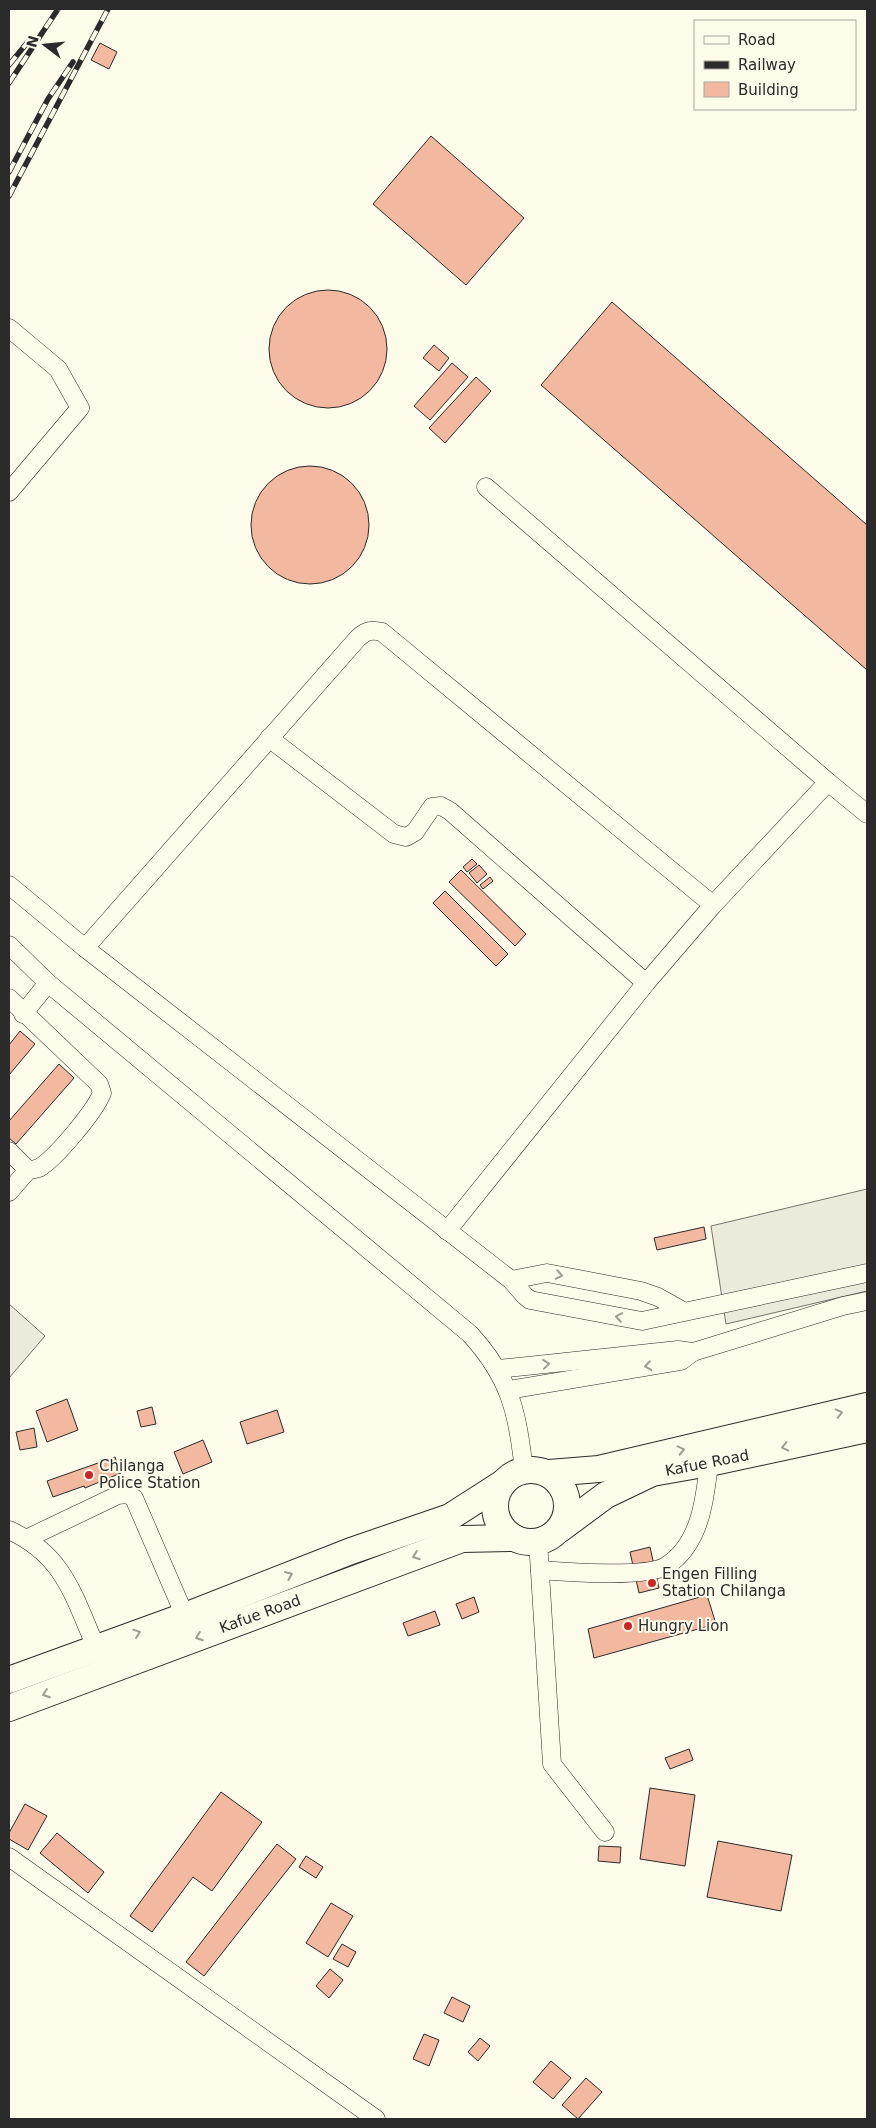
<svg xmlns="http://www.w3.org/2000/svg" width="876" height="2128" viewBox="0 0 876 2128" font-family="'DejaVu Sans',sans-serif">
  <rect width="100%" height="100%" fill="#fdfbea"/>
  <path fill="#ecebdb" stroke="#74746e" d="M9 1304 45 1336 9 1378Z"/>
  <path fill="#eceadb" stroke="#74746e" d="M867 1189V1291L726 1324 711 1226Z"/>
  <g fill="#f2b8a0" stroke="#2b2b2b">
    <path d="M100 43 117 52 109 69 91 60Z"/>
    <path d="M431 136 524 218 466 285 373 204Z"/>
    <circle cx="328" cy="349" r="59"/>
    <path d="M612 302 867 525V670L541 385Z"/>
    <path d="M434 345 449 358 439 371 423 358Z"/>
    <path d="M452 363 468 377 430 420 414 406Z"/>
    <path d="M476 377 491 391 445 443 429 428Z"/>
    <circle cx="310" cy="525" r="59"/>
    <path d="M472 859 477 864 467 872 463 867Z"/>
    <path d="M479 865 487 874 477 883 469 873Z"/>
    <path d="M461 870 526 934 515 946 449 882Z"/>
    <path d="M490 877 493 881 483 889 480 885Z"/>
    <path d="M445 891 508 954 496 966 433 903Z"/>
    <path d="M20 1031 35 1044 9 1075V1045Z"/>
    <path d="M59 1064 74 1078 16 1144 9 1138V1121Z"/>
    <path d="M704 1227 706 1239 657 1250 654 1238Z"/>
    <path d="M67 1399 78 1430 47 1442 36 1411Z"/>
    <path d="M152 1407 156 1424 141 1427 137 1411Z"/>
    <path d="M277 1410 284 1432 247 1444 240 1422Z"/>
    <path d="M34 1428 37 1447 20 1450 16 1432Z"/>
    <path d="M203 1440 212 1462 183 1474 174 1452Z"/>
    <path d="M115 1457 121 1473 85 1488 84 1486 53 1497 47 1481Z"/>
    <path d="M650 1547 659 1588 639 1593 630 1552Z"/>
    <path d="M707 1595 716 1624 594 1658 588 1629Z"/>
    <path d="M474 1597 479 1612 462 1619 456 1604Z"/>
    <path d="M435 1611 440 1625 408 1636 403 1623Z"/>
    <path d="M689 1749 693 1760 670 1769 665 1758Z"/>
    <path d="M650 1788 695 1795 685 1866 640 1859Z"/>
    <path d="M221 1792 262 1822 212 1891 193 1877 152 1932 130 1916Z"/>
    <path d="M25 1804 47 1816 28 1850 9 1839V1833Z"/>
    <path d="M57 1833 104 1872 88 1893 40 1853Z"/>
    <path d="M718 1841 792 1855 781 1911 707 1897Z"/>
    <path d="M277 1844 296 1859 204 1976 186 1962Z"/>
    <path d="M599 1846 621 1847 620 1863 598 1861Z"/>
    <path d="M306 1856 323 1867 316 1878 299 1867Z"/>
    <path d="M331 1903 353 1916 328 1957 306 1943Z"/>
    <path d="M342 1944 356 1952 348 1967 333 1959Z"/>
    <path d="M330 1969 343 1980 329 1998 316 1986Z"/>
    <path d="M452 1997 470 2006 463 2022 444 2013Z"/>
    <path d="M424 2034 439 2040 429 2066 413 2059Z"/>
    <path d="M480 2038 490 2046 478 2061 468 2052Z"/>
    <path d="M551 2061 571 2078 553 2099 533 2082Z"/>
    <path d="M586 2078 602 2092 578 2119 562 2105Z"/>
  </g>
  <g fill="none" stroke-linecap="round" stroke-linejoin="round">
    <g stroke="#2b2b2b" stroke-width="19">
      <g id="minor">
        <path d="M9 328 58 369 80 408 9 492"/>
        <path d="M486 487 828 782"/>
        <path d="M269 738 394 834 406 837 415 832 432 807 441 806 450 811 646 983"/>
        <path d="M9 885 85 948 511 1280 525 1296 530 1300 642 1321 867 1273"/>
        <path d="M9 945 48 983 470 1334C511 1379 517 1412 524 1470"/>
        <path d="M85 948 358 638C366 631 371 629 382 632L713 905"/>
        <path d="M9 998 99 1084 102 1093C95 1111 56 1158 39 1168 36 1169 32 1170 28 1170L9 1192"/>
        <path d="M23 1014 48 983"/>
        <path d="M9 1151 28 1170"/>
        <path d="M447 1231 646 983 713 905 828 782 867 814"/>
        <path d="M511 1280 547 1273 641 1291 658 1297 683 1311"/>
        <path d="M498 1369 678 1350 693 1352"/>
        <path d="M509 1390 681 1361 693 1352 843 1306 867 1301"/>
        <path d="M9 1530C64 1555 73 1595 96 1647"/>
        <path d="M28 1538 118 1495 127 1494 134 1498 185 1616"/>
        <path d="M538 1541 552 1764 605 1832"/>
        <path d="M540 1570C565 1572 647 1578 666 1566 700 1545 705 1500 709 1463"/>
        <path d="M9 1857 376 2119"/>
      </g>
    </g>
    <g stroke="#2b2b2b" stroke-width="28">
      <g id="highway">
        <circle cx="531" cy="1506" r="36"/>
        <path d="M549 1473 599 1469 867 1406"/>
        <path d="M560 1529 606 1495 652 1473 709 1463 867 1429"/>
        <path d="M9 1680 185 1616 351 1551 450 1517 503 1483"/>
        <path d="M9 1708 462 1539 514 1538"/>
      </g>
    </g>
    <use href="#minor" stroke="#fdfbea" stroke-width="18"/>
    <use href="#highway" stroke="#fdfbea" stroke-width="26"/>
    <g stroke="#2b2b2b" stroke-width="5.5">
      <g id="rail">
        <path d="M9 65 31 38"/>
        <path d="M9 83 58 9"/>
        <path d="M9 172 48 99 73 62"/>
        <path d="M9 196 108 9"/>
      </g>
    </g>
    <use href="#rail" stroke="#fdfbea" stroke-width="4" stroke-dasharray="11" stroke-linecap="butt"/>
  </g>
  <defs><path id="oneway-chevron" d="M-2-3.5L2.5 0L-2 3.5" fill="none" stroke-width="1.6" stroke-linecap="round" stroke-linejoin="round" transform="scale(1.25)"/></defs>
  <g stroke="#9e9d94">
    <use href="#oneway-chevron" transform="translate(559 1275) rotate(11)"/>
    <use href="#oneway-chevron" transform="translate(619 1317) rotate(-170)"/>
    <use href="#oneway-chevron" transform="translate(546 1364) rotate(-6)"/>
    <use href="#oneway-chevron" transform="translate(648 1366) rotate(171)"/>
    <use href="#oneway-chevron" transform="translate(839 1413) rotate(-13)"/>
    <use href="#oneway-chevron" transform="translate(785 1447) rotate(167)"/>
    <use href="#oneway-chevron" transform="translate(681 1450) rotate(-13)"/>
    <use href="#oneway-chevron" transform="translate(416 1556) rotate(160)"/>
    <use href="#oneway-chevron" transform="translate(289 1575) rotate(-23)"/>
    <use href="#oneway-chevron" transform="translate(137 1633) rotate(-19)"/>
    <use href="#oneway-chevron" transform="translate(199 1637) rotate(160)"/>
    <use href="#oneway-chevron" transform="translate(46 1694) rotate(160)"/>
  </g>
  <g fill="#c62828" stroke="#fdfbea" stroke-width="2">
    <circle cx="89" cy="1475" r="5"/>
    <circle cx="652" cy="1583" r="5"/>
    <circle cx="628" cy="1626" r="5"/>
  </g>
  <g text-anchor="middle" stroke-width="4" stroke-linejoin="round" paint-order="stroke">
    <g font-size="15" fill="#2b2b2b" stroke="#fdfbea">
      <text transform="translate(707 1463) rotate(-11)" y="5">Kafue Road</text>
      <text transform="translate(260 1614) rotate(-20)" y="5">Kafue Road</text>
    </g>
    <g font-size="15" fill="#2b2b2b" stroke="#fdfbea" text-anchor="start">
      <text x="99" y="1471">Chilanga<tspan x="99" dy="17">Police Station</tspan></text>
      <text x="662" y="1579">Engen Filling<tspan x="662" dy="17">Station Chilanga</tspan></text>
      <text x="638" y="1631">Hungry Lion</text>
    </g>
  </g>
  <rect width="876" height="2128" fill="none" stroke="#2b2b2b" stroke-width="20"/>
  <rect x="694" y="20" width="162" height="90" fill="#fdfbea" stroke="#a9a89e"/>
  <rect x="704" y="36" width="25" height="8" fill="#fdfbea" stroke="#a9a89e"/>
  <text x="738" y="45" font-size="15" fill="#2b2b2b">Road</text>
  <rect x="704" y="61" width="25" height="8" fill="#2b2b2b" stroke="#a9a89e"/>
  <text x="738" y="70" font-size="15" fill="#2b2b2b">Railway</text>
  <rect x="704" y="82" width="25" height="15" fill="#f2b8a0" stroke="#a9a89e"/>
  <text x="738" y="95" font-size="15" fill="#2b2b2b">Building</text>
  <g transform="translate(45 45) rotate(286)" stroke="#fdfbea" stroke-width="4" paint-order="stroke">
  <path d="M0-4L9 19L0 12L-9 19Z" fill="#2b2b2b"/>
  <text y="-8" font-size="14" font-weight="bold" text-anchor="middle" fill="#2b2b2b">N</text>
  </g>
</svg>
